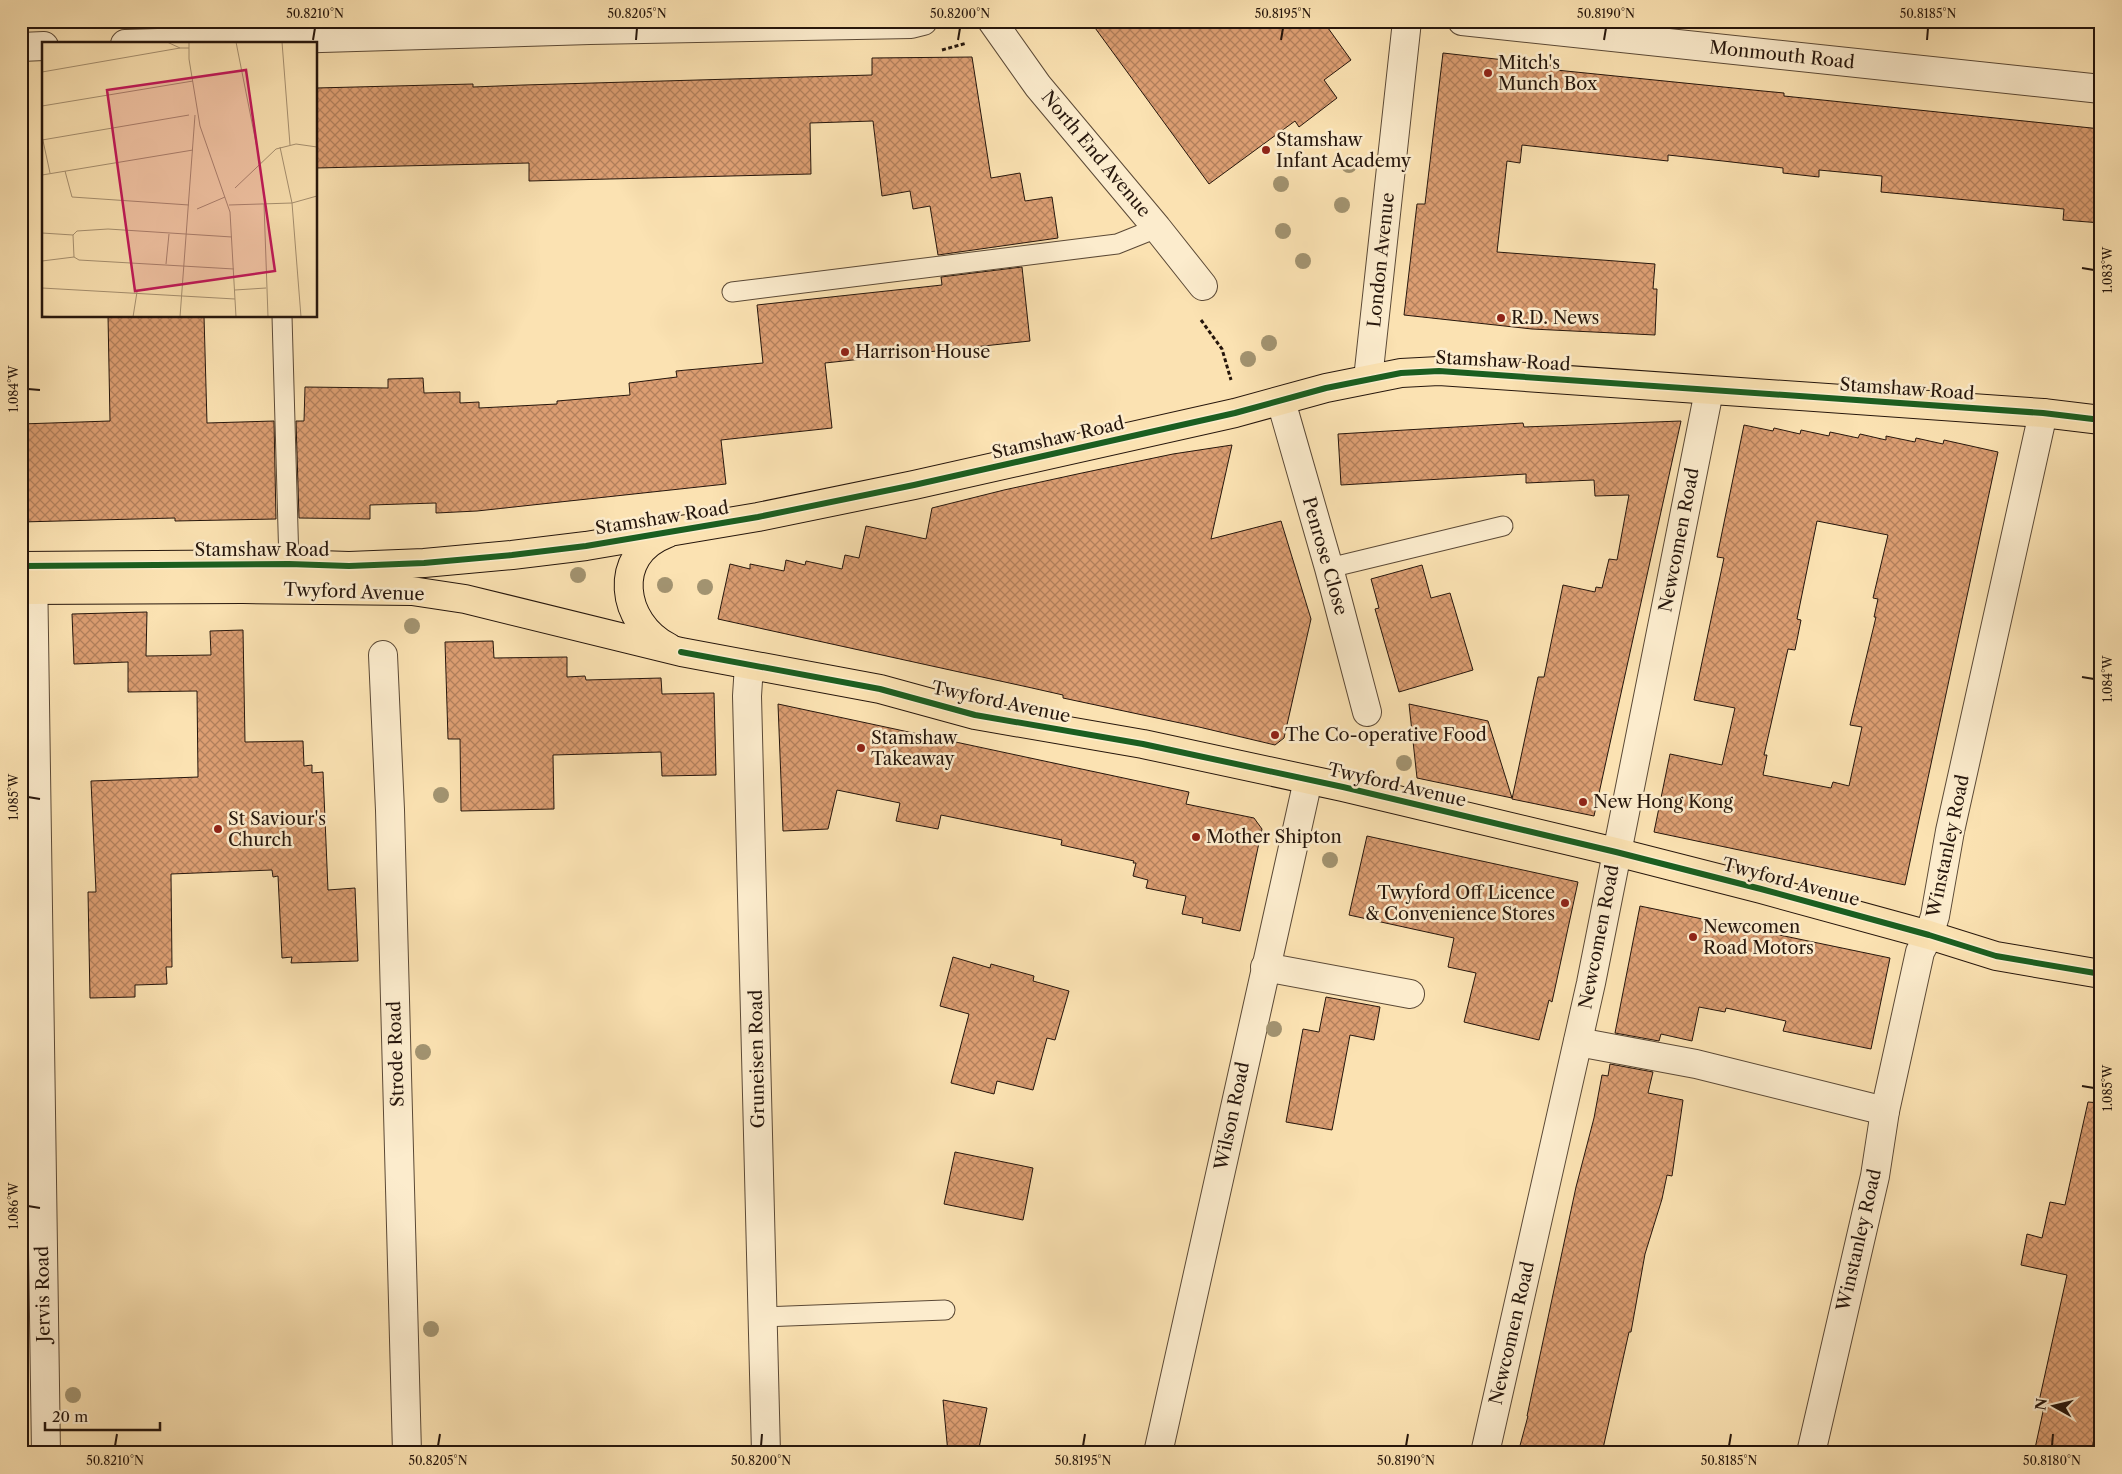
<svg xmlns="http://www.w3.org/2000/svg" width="2122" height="1474" viewBox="0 0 2122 1474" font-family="'Libre Caslon Text',serif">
  <defs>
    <pattern id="building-cross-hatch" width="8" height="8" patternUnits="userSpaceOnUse" patternTransform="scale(1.25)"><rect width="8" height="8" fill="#dc9e72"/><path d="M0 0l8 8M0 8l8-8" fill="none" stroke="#b2805c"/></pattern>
  </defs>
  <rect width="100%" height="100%" fill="#fbe2b2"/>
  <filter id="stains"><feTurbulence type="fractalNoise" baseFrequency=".004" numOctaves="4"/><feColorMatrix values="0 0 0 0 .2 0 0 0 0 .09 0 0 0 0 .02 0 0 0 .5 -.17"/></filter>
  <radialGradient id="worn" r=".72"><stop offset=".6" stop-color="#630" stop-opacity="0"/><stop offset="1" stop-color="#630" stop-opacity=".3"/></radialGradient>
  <g fill="url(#building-cross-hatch)" stroke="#26160c" fill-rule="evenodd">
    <path d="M1090 21H1323L1351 60 1324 80 1337 98 1299 127 1295 121 1209 184Z"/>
    <path d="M1443 53 1557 66 1556 70 1763 91 1784 93V96L2101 129V223L2063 220 2064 209 1881 192 1882 176 1819 170V177L1783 173V168L1723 161 1668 155V161L1522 145 1520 163 1507 161 1497 252 1655 264 1653 289H1657L1655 335 1532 329 1404 315 1417 204H1425Z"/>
    <path d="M972 57 991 178 1020 173 1025 201 1052 197 1058 238 938 255 930 206 913 209 910 191 882 196 873 121 810 123 811 174 529 181V163L316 168V88L473 84V87L524 85 872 75V58Z"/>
    <path d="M1022 267 1030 341 825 363 832 428 721 440 726 484 477 511 436 513V503L370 505V519L299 518 296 421H304L305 387 388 388V379L423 378 424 393 460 392V403L479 402V408L557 404V401L630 395 629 383 677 377 676 371 763 363 757 305 942 285 941 277Z"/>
    <path d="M108 316H204L207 423 274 421 276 519 175 521V518L21 522V424L110 421Z"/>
    <path d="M1681 421 1594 816 1512 799 1538 677H1544L1563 585 1595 592 1596 587 1602 588 1609 559 1617 560 1629 495 1595 496 1594 480 1526 483V474L1341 485 1338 434 1523 423 1524 427Z"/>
    <path d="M1744 425 1773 431 1774 428 1800 434 1801 430 1829 436 1830 432 1858 438 1860 434 1886 440V436L1915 442 1916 438 1943 444 1944 440 1998 452 1905 885 1654 832 1670 754 1722 765 1735 708 1694 700 1724 558 1717 557ZM1817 521 1888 535 1873 598 1878 599 1874 617H1876L1850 725 1862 727 1849 786 1833 782 1831 788 1763 775 1767 755H1764L1788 649 1795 650 1801 620 1797 619Z"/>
    <path d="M1232 445 1211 539 1281 521 1311 619 1284 738 1275 745 1199 727 1063 698V695L1032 688 718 619 730 564 750 569V564L784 571 786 560 805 565 806 561 842 569 845 555 859 558 866 526 926 539 932 508 1004 490 1082 473 1173 454Z"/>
    <path d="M1422 565 1431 598 1450 593 1473 670 1399 692 1375 609 1379 608 1371 579Z"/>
    <path d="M147 612 146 656 211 655 210 631 243 630 245 742 303 741 304 766 312 765V773L323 772 328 890 355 888 358 961 291 963 292 957 282 958 278 876 273 877 272 870 171 874 172 967H166L167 984 135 985V997L90 998 88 892H96L91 781 198 777 197 691 128 692V662L74 664 72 614Z"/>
    <path d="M493 641 494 658 567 657V677L585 676 586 680 661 678 662 694 714 693 716 775 662 776 661 752 553 755 554 809 461 811 460 739H448L445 642Z"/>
    <path d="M778 704 1189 792 1186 804 1254 818 1262 829 1240 931 1202 923 1203 918 1182 914 1186 896 1146 888 1148 880 1133 876 1136 863H1133L1134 861 1061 845 1062 840 941 815 938 829 896 821 900 803 866 796 837 790 828 829 783 831Z"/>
    <path d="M1409 704 1488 721 1512 798 1417 778Z"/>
    <path d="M1367 836 1578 882 1552 1002 1549 1000 1539 1040 1464 1022 1476 973 1448 967 1454 938 1349 915Z"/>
    <path d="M1640 906 1890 958 1871 1049 1783 1031 1786 1021 1726 1008 1725 1012 1699 1007 1692 1041 1661 1034 1659 1041 1615 1033Z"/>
    <path d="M953 957 990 968 991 964 1034 976 1033 981 1069 991 1055 1040 1047 1038 1033 1090 997 1081 994 1094 951 1083 969 1014 940 1006Z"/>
    <path d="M1326 997 1380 1007 1374 1040 1350 1035 1332 1130 1286 1122 1303 1029 1319 1032Z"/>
    <path d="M1610 1064 1653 1072 1648 1093 1683 1100 1672 1176 1667 1175 1662 1199 1645 1254 1631 1332H1629L1602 1453H1518L1528 1416H1527L1576 1187 1594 1118 1602 1075 1608 1076Z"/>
    <path d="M2088 1102 2101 1103V1426L2097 1425 2091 1453H2034L2044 1407 2038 1406 2067 1275 2021 1265 2027 1234 2042 1238 2050 1202 2065 1205Z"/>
    <path d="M955 1152 1033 1168 1023 1220 944 1204Z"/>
    <path d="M943 1400 987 1408 978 1453H948Z"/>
  </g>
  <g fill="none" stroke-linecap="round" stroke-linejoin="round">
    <g stroke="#5b4936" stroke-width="21">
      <g id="lane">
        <path d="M732 292 1117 244 1157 228"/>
        <path d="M282 316 289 564"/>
        <path d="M1329 568 1503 526"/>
        <path d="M762 1317 945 1310"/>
      </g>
    </g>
    <g stroke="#5b4936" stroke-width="30">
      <g id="street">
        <path d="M992 21 1038 86 1157 228 1203 286"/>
        <path d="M1462 21 2101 89"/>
        <path d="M125 44 590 30 911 24 923 21"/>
        <path d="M21 47 44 46"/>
        <path d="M1368 379 1407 21"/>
        <path d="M1281 401 1329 568 1367 712"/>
        <path d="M33 567 46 1453"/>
        <path d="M383 655 390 810 407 1453"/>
        <path d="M749 665 747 696 766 1453"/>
        <path d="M1265 967 1410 994"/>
        <path d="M1578 1042 1696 1064 1885 1111"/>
        <path d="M1158 1453 1308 780"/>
        <path d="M1485 1453 1591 983 1709 391"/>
        <path d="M1811 1453 1875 1176 1885 1111 1920 952 1929 935 1935 916 1950 831 2043 413"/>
      </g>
    </g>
    <g stroke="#26160c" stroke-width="30">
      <g id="primary">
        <path d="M666 534C611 555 621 623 668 647"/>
        <path d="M21 566 289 564 349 566 424 563 512 555 586 546 758 517 914 485 1235 413 1326 388 1401 373 1439 371 2043 413 2101 420"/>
        <path d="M21 590 243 589 412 591 465 599 681 652 880 689 975 715 1143 744 1343 787 1616 852 1761 889 1929 935 1996 956 2101 974"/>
      </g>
    </g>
    <g stroke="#26160c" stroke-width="3" stroke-dasharray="4 2.5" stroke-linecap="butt">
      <path d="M942 50 967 43"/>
      <path d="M1201 320 1222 349 1231 380"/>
    </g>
    <use href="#lane" stroke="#fceccd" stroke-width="19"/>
    <use href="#street" stroke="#fceccd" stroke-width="28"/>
    <use href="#primary" stroke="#fbe2b2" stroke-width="28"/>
    <g stroke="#fceccd" stroke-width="9">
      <g id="cycleway">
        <path d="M21 566 289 564 349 566 424 563 512 555 586 546 758 517 914 485 1235 413 1326 388 1401 373 1439 371 2043 413 2101 420"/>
        <path d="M681 652 880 689 975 715 1143 744 1343 787 1616 852 1761 889 1929 935 1996 956 2101 974"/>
      </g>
    </g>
    <use href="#cycleway" stroke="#1b5e20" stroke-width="6"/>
  </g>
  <g fill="#a29370">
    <circle cx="1349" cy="165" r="8"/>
    <circle cx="1281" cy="184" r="8"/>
    <circle cx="1342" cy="205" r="8"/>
    <circle cx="1283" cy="231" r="8"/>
    <circle cx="1303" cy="261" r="8"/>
    <circle cx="1269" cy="343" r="8"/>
    <circle cx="1248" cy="359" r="8"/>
    <circle cx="578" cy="575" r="8"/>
    <circle cx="665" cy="585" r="8"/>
    <circle cx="705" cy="587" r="8"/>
    <circle cx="412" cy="626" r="8"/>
    <circle cx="1404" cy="763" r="8"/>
    <circle cx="441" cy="795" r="8"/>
    <circle cx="1330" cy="860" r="8"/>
    <circle cx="1274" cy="1029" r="8"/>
    <circle cx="423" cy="1052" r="8"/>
    <circle cx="431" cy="1329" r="8"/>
    <circle cx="73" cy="1395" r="8"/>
  </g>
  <path fill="none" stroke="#26160c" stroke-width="2" d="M313 40 315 28M636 40 637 28M958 40 960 28M1281 40 1283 28M1604 40 1606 28M1927 40 1928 28M2082 268 2094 270M28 389 40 390M2082 677 2094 679M28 797 40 799M2082 1086 2094 1088M28 1206 40 1208M115 1446 117 1434M438 1446 440 1434M761 1446 762 1434M1083 1446 1085 1434M1406 1446 1408 1434M1729 1446 1731 1434M2052 1446 2053 1434"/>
  <g fill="#8f2418" stroke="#fceccd" stroke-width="2">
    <circle cx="1488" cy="73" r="5"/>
    <circle cx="1266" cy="150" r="5"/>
    <circle cx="1501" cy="318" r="5"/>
    <circle cx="845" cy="352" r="5"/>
    <circle cx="1275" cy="735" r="5"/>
    <circle cx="861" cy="748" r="5"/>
    <circle cx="1583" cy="802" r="5"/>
    <circle cx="218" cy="829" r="5"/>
    <circle cx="1196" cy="837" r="5"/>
    <circle cx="1565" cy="903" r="5"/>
    <circle cx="1693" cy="937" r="5"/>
  </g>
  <g text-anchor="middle" stroke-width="5" stroke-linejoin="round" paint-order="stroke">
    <g font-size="18" fill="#26160c" stroke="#fceccd">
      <text transform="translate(1782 55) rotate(6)" y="6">Monmouth Road</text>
      <text transform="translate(1096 154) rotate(50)" y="6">North End Avenue</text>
      <text transform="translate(1381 260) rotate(-84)" y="6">London Avenue</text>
      <text transform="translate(1503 361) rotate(3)" y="6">Stamshaw Road</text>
      <text transform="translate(1907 389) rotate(4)" y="6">Stamshaw Road</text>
      <text transform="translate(1058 438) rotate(-13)" y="6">Stamshaw Road</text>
      <text transform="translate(662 518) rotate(-9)" y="6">Stamshaw Road</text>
      <text transform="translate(1679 540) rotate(-79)" y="6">Newcomen Road</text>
      <text x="262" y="556">Stamshaw Road</text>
      <text transform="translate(1325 556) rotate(74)" y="6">Penrose Close</text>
      <text transform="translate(354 592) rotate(2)" y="6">Twyford Avenue</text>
      <text transform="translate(1001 702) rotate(12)" y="6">Twyford Avenue</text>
      <text transform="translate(1397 785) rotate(13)" y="6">Twyford Avenue</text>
      <text transform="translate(1948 846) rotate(-78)" y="6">Winstanley Road</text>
      <text transform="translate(1791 882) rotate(15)" y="6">Twyford Avenue</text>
      <text transform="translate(1599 937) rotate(-79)" y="6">Newcomen Road</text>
      <text transform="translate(396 1054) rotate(-92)" y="6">Strode Road</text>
      <text transform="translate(757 1059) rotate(-91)" y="6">Gruneisen Road</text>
      <text transform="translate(1232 1116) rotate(-78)" y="6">Wilson Road</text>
      <text transform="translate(1859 1240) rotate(-77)" y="6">Winstanley Road</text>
      <text transform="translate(43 1294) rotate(-91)" y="6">Jervis Road</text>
      <text transform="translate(1512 1333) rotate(-77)" y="6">Newcomen Road</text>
    </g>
    <g font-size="18" fill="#26160c" stroke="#fceccd" text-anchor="start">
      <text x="1498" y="69">Mitch's<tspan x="1498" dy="21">Munch Box</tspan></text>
      <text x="1276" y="146">Stamshaw<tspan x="1276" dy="21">Infant Academy</tspan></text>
      <text x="1511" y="324">R.D. News</text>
      <text x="855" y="358">Harrison House</text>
      <text x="1285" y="741">The Co-operative Food</text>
      <text x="871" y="744">Stamshaw<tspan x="871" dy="21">Takeaway</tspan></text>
      <text x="1593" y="808">New Hong Kong</text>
      <text x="228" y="825">St Saviour's<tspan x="228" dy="21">Church</tspan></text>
      <text x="1206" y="843">Mother Shipton</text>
      <text x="1555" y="899" text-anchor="end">Twyford Off Licence<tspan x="1555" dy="21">&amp; Convenience Stores</tspan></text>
      <text x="1703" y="933">Newcomen<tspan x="1703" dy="21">Road Motors</tspan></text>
    </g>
  </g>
  <g transform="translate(42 42)">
    <rect width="275" height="275" fill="#fbe2b2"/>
    <path fill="none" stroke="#a69070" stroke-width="1" d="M125 0 138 6H147M147 0V17L158 84 188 170 194 275M194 0 218 121M240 0 248 103M275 24V98M0 30 138 6M0 64 151 39M0 94 8 131M0 98 147 73M238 105 250 161 259 275M23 129 30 155 147 163M0 133 151 108M193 146 234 107 254 102 275 105M222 162 226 275M187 163 250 161 275 154M155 167 183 155M0 191 31 193M31 193 35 189 66 187 190 195M31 193 32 215M32 215 37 218 192 227M0 219 32 215M124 222 127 192M0 246 193 257M193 248 224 246M0 274 18 275M91 275 95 250M138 275 153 73"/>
    <path fill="#c2185b" fill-opacity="0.15" stroke="#c2185b" stroke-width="2.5" d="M204 28 233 229 93 249 65 48Z"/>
    <rect width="275" height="275" fill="none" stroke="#26160c" stroke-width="2.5"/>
  </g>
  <rect width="2122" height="1474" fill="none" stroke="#fbe2b2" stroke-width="55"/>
  <g transform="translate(2054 1406) rotate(278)" stroke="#fceccd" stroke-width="4" paint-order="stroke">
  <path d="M0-4L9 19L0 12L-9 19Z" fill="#26160c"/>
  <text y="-8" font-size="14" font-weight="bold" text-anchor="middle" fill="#26160c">N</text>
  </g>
  <path d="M45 1422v8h115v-8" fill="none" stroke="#26160c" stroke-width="2.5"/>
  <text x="52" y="1422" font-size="15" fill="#26160c" stroke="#fceccd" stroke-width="4" paint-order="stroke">20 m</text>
  <rect x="28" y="28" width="2066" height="1418" fill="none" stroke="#26160c" stroke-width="2"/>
  <g font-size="12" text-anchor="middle" fill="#26160c">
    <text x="315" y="18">50.8210°N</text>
    <text x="637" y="18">50.8205°N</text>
    <text x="960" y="18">50.8200°N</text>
    <text x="1283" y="18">50.8195°N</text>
    <text x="1606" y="18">50.8190°N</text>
    <text x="1928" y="18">50.8185°N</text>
    <text transform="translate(2108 270) rotate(-90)" y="4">1.083°W</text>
    <text transform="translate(14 389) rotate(-90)" y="4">1.084°W</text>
    <text transform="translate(2108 679) rotate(-90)" y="4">1.084°W</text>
    <text transform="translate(14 797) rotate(-90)" y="4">1.085°W</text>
    <text transform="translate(2108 1088) rotate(-90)" y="4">1.085°W</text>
    <text transform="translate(14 1206) rotate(-90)" y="4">1.086°W</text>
    <text x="115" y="1465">50.8210°N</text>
    <text x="438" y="1465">50.8205°N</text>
    <text x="761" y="1465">50.8200°N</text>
    <text x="1083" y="1465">50.8195°N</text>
    <text x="1406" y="1465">50.8190°N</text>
    <text x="1729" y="1465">50.8185°N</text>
    <text x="2052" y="1465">50.8180°N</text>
  </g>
  <rect width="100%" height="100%" filter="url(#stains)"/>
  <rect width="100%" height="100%" fill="url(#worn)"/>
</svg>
